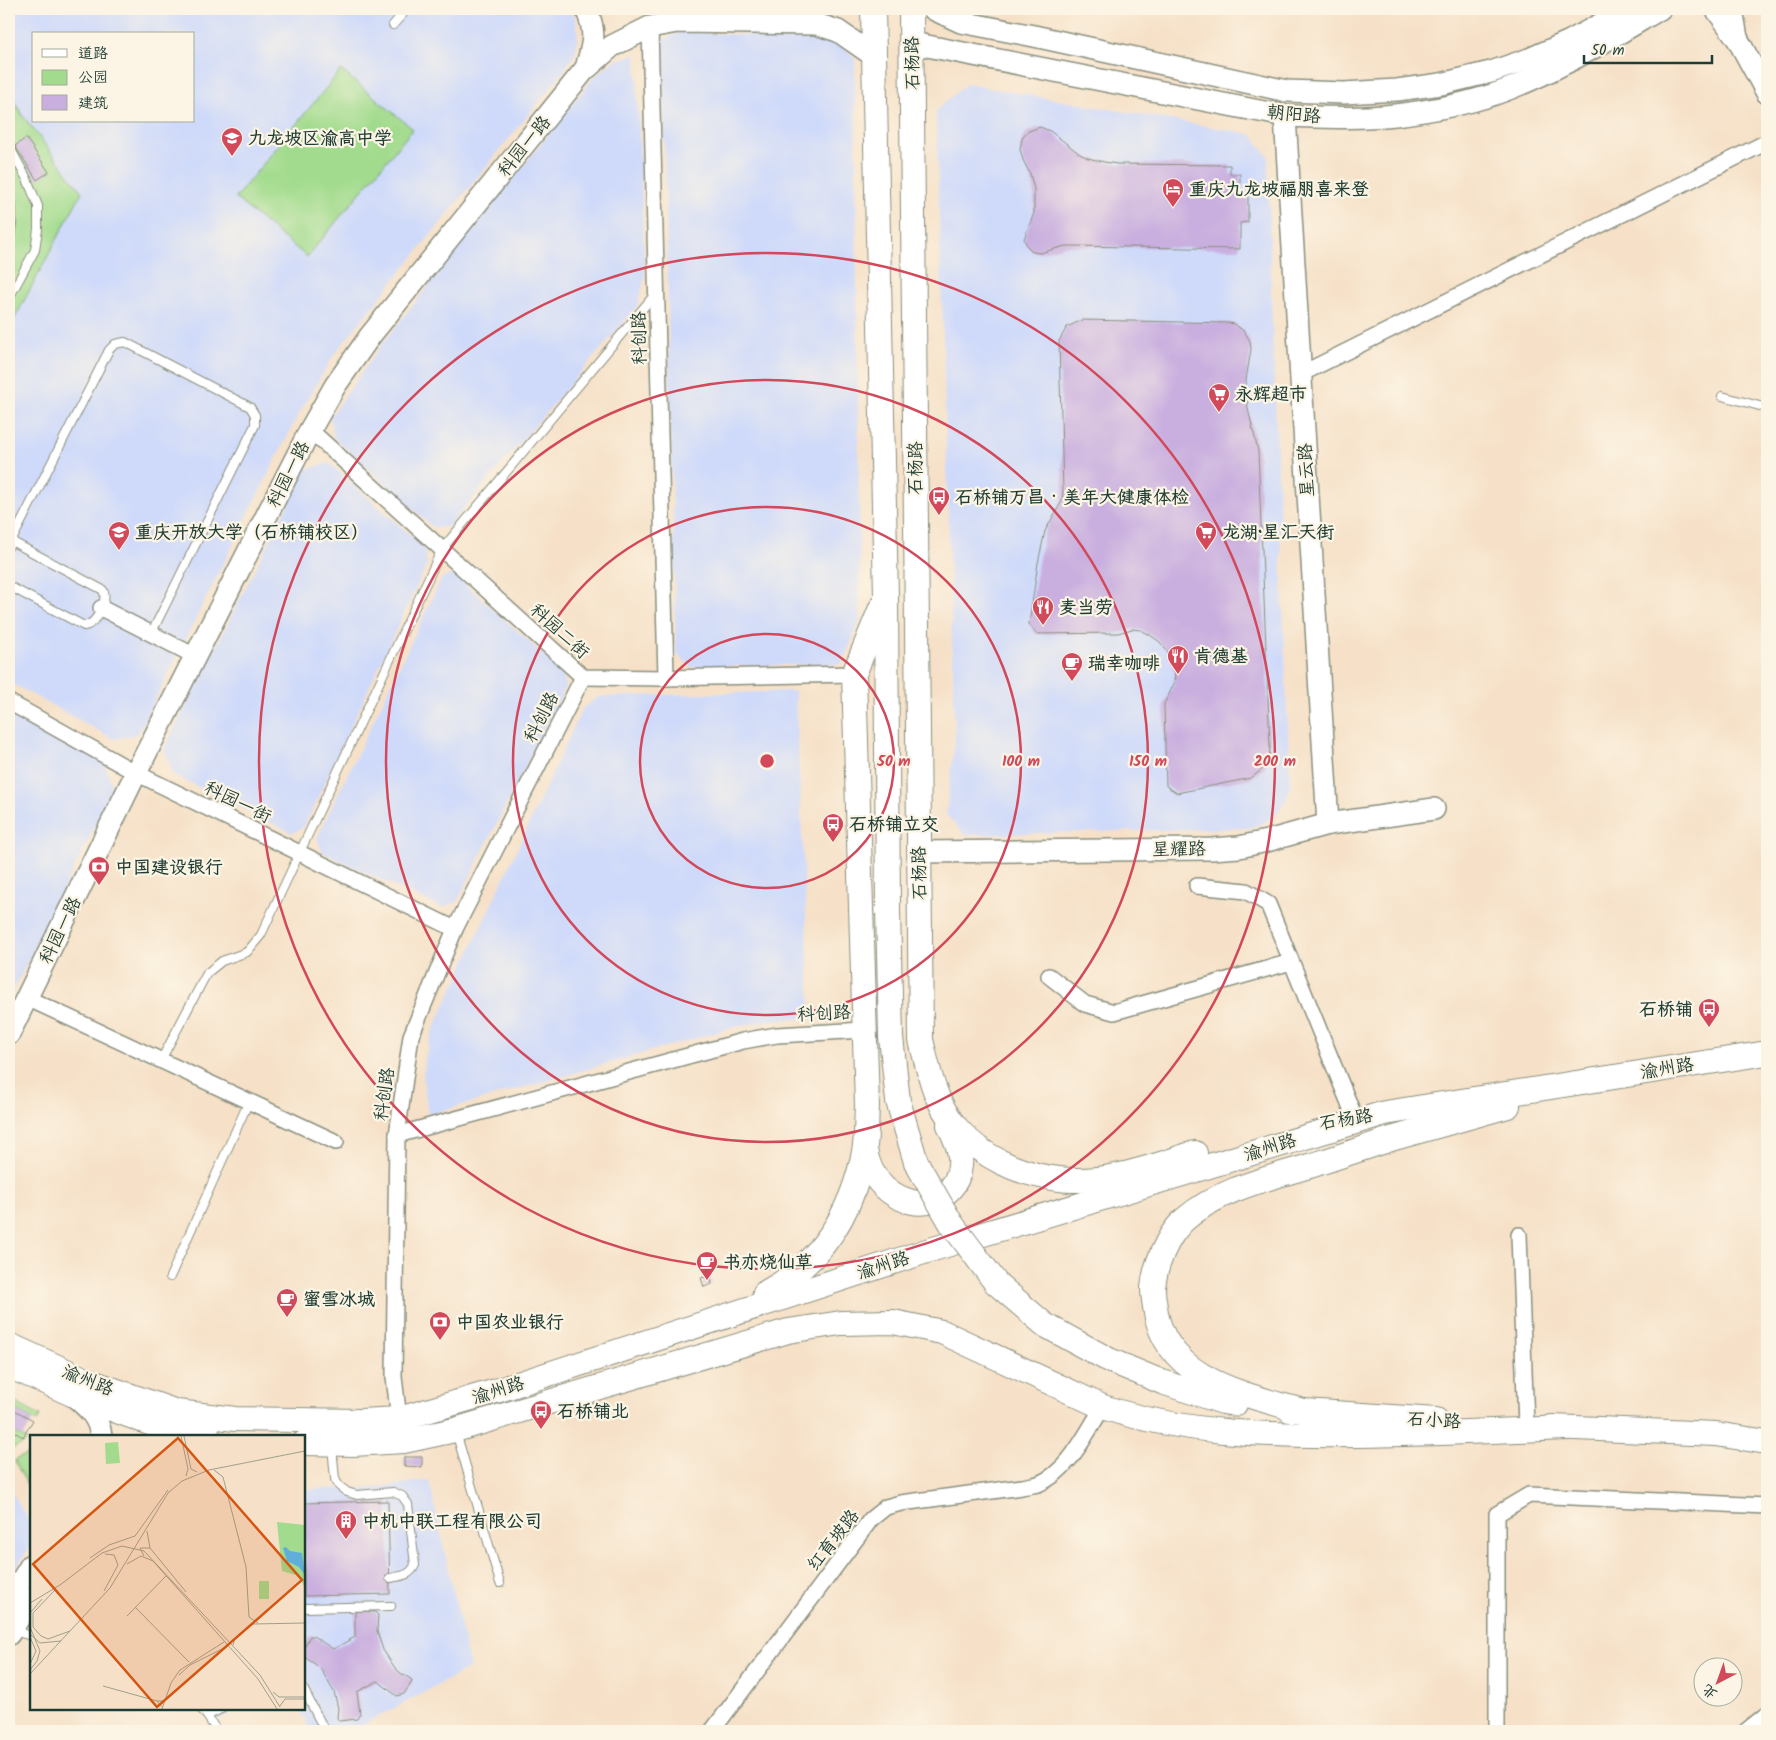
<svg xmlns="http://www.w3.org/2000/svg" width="1776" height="1740" viewBox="0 0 1776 1740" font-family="Kalam,'LXGW WenKai TC',sans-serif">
  <rect width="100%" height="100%" fill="#fcf5e5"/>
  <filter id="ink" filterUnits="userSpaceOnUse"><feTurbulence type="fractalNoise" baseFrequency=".02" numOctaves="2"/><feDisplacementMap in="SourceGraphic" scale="10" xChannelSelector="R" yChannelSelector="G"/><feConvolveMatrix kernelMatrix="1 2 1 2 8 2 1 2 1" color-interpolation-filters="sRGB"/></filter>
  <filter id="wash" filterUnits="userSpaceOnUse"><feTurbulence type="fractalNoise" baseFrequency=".0096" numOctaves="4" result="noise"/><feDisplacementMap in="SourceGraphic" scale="20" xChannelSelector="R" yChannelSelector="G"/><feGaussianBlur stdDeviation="1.12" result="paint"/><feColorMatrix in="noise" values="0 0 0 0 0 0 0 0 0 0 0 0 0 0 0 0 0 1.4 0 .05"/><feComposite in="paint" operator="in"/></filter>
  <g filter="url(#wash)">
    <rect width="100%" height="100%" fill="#f6e1c8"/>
    <g fill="#cfdafa" fill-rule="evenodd">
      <path d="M9 9H571L576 19 578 37 575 54 564 71 335 353 296 419 138 734 114 739 9 682V329L82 192 23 116 9 93ZM34 34H194V121H34Z"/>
      <path d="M680 32 837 39 855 58 860 621 842 664 691 667 676 653 662 40Z"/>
      <path d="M636 54 645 277 637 307 448 527 434 528 334 438 330 417 382 344 593 78 613 61Z"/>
      <path d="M966 84 1251 134 1268 156 1271 298 1290 784 1286 800 1276 814 1264 823 1249 828 965 835 946 815 955 740 936 111Z"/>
      <path d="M329 463 424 547 427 564 304 827 292 833 174 775 164 749 306 469Z"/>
      <path d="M454 574 562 671 566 687 457 902 442 908 323 853 317 838 442 578Z"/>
      <path d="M795 691 811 1018 772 1020 739 1026 428 1115 423 1078 426 1054 432 1033 582 709 598 697Z"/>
      <path d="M9 709 105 763 113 790 9 999Z"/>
      <path d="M429 1480 470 1668 351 1731H311L299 1709H304V1489L374 1488Z"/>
      <path d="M9 1487 31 1525V1545L9 1579Z"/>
      <path d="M208 1709H240L216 1721Z"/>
      <path d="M613 1728 633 1731H557Z"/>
    </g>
    <g fill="#a2db8d" stroke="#608c60">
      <path d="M341 70 413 129 307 257 235 198Z"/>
      <path d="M9 93 23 116 82 192 9 329Z"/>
      <path d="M9 1399 40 1416 37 1422 9 1407Z"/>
      <path d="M9 1429 27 1440 25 1443 9 1450Z"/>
      <path d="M31 1453V1492L15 1462 16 1459Z"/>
    </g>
    <g id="blocks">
      <g fill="#c9afdf">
        <path d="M1040 127 1050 131 1080 154 1088 158 1104 162 1117 164 1230 165V174H1240V193H1248V222L1240 223V249L1075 246H1065L1040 253 1033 252 1027 246 1024 239 1034 213V189L1030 174 1023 160 1020 149 1022 139 1025 134 1029 131Z"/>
        <path d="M26 138 49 172 37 180 15 146Z"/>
        <path d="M9 191 16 203 17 221 12 252 9 258Z"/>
        <path d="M9 260 14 263 9 271Z"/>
        <path d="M1082 320 1229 323 1234 324 1244 331 1250 341 1251 349 1246 380 1248 409 1258 451 1270 747 1269 758 1264 768 1251 778 1177 793 1166 786 1164 704 1174 684 1175 673 1169 654 1160 642 1150 635 1141 630 1132 629 1118 633 1036 634 1029 624 1038 563 1045 531 1062 501 1063 492 1059 341 1067 327Z"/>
        <path d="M710 1276 712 1284 704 1287 701 1278Z"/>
        <path d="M9 1407 33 1420 23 1437 9 1429Z"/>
        <path d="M404 1457H422V1467L404 1466Z"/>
        <path d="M388 1501 390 1594 304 1596V1503Z"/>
        <path d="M357 1611 375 1612 378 1615 377 1631 383 1650 395 1668 402 1674 411 1679 412 1682 404 1694 397 1696 378 1681 357 1692 360 1714 357 1719 339 1721 337 1718 338 1708 334 1692 322 1671 315 1664 304 1657V1647L310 1636H313L333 1649 355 1637V1613Z"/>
      </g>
    </g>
  </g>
  <g filter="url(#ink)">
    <use href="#blocks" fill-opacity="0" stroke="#8a8f7e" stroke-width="1"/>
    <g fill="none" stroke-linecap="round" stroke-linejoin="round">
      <g stroke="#8a8f7e" stroke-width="10">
        <g id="lane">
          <path d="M393 25 407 9"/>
          <path d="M9 146 27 179 38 206V229L35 250 9 298"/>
          <path d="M1722 396 1767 408"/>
          <path d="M9 546 109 350 115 344 125 342 250 407 255 415V425L151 634"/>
          <path d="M9 586 84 626C96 625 109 600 103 590L11 541"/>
          <path d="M161 1060 207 973 222 961 247 952 261 935 442 549 655 294"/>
          <path d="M170 1277 249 1101"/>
          <path d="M456 1432 500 1583"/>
          <path d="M332 1446 335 1479 339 1486 347 1492 357 1495 393 1492 402 1496 408 1504 415 1565C410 1576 401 1576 390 1578"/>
          <path d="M304 1608 391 1606"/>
          <path d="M14 1631 31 1636"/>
          <path d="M304 1690 325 1731"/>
          <path d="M201 1709 207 1716 217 1731"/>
          <path d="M207 1716 221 1709"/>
        </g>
      </g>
      <g stroke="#8a8f7e" stroke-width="18">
        <g id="street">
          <path d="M650 27 666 678"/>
          <path d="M1301 374 1767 142"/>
          <path d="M310 430 583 677 666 678 854 674"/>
          <path d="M101 608 197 657"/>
          <path d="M583 677 455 929 411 1036 397 1135 743 1041 777 1035 864 1030"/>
          <path d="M9 702 136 773 455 929"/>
          <path d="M1197 886 1246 891 1268 904 1355 1118"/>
          <path d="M1049 976 1085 1004 1114 1012 1291 962"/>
          <path d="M27 998 336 1142"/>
          <path d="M397 1135 394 1377 399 1419"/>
          <path d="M1519 1235 1526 1425"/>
          <path d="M712 1731 871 1519 886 1507 901 1503 1022 1487C1027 1486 1033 1485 1038 1484 1069 1472 1086 1433 1103 1407"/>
          <path d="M1497 1731V1514L1529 1495 1767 1506"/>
          <path d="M1746 1731 1767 1714"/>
        </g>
      </g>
      <g stroke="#8a8f7e" stroke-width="24">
        <g id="secondary">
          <path d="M933 9 961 22 1034 36 1287 91 1344 93 1397 90 1441 84 1491 72 1529 59 1570 41 1628 9"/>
          <path d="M1716 9 1737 38 1732 9"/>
          <path d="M1737 38 1767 93"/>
          <path d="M912 43 1285 116C1321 117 1358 119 1395 115 1428 111 1463 105 1495 94 1553 74 1607 40 1660 9"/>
          <path d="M587 68 612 46 650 27 677 22 816 24 838 31 874 56"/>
          <path d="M1285 116 1328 824"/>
          <path d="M919 852 1211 849 1239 847 1267 841 1328 824 1434 809"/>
          <path d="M9 1034 136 773 310 430 335 386 370 336 586 68C593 45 597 32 586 9"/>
          <path d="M74 1396C88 1408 99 1417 101 1436"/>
          <path d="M9 1601 31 1565"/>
          <path d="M9 1634 31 1599"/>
        </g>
      </g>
      <g stroke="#8a8f7e" stroke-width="26">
        <g id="primary">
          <path d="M873 9 886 596 888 910"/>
          <path d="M911 9 921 1040C926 1060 930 1080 938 1098 967 1164 1049 1191 1115 1176 1142 1171 1169 1161 1195 1153"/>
          <path d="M865 1150C867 1161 870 1170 876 1178 894 1201 927 1214 949 1190 955 1184 959 1175 960 1166 962 1152 955 1138 949 1125"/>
          <path d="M765 1293C821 1263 852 1213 864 1152 867 1137 866 1121 867 1106L854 674 881 608"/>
          <path d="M9 1345 86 1380 177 1412 235 1419 361 1421 399 1419 496 1391 930 1250 1385 1113 1767 1053"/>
          <path d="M1109 1360 1162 1382 1223 1402 1235 1404"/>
          <path d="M9 1366 74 1395 171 1431 208 1436"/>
          <path d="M1290 1410 1436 1420"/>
          <path d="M1306 1412C1248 1395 1164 1381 1155 1307 1154 1301 1153 1294 1153 1288 1155 1265 1167 1236 1184 1220 1220 1188 1271 1178 1316 1164 1341 1156 1366 1147 1391 1139 1430 1128 1469 1117 1508 1106"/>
          <path d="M1552 1427 1716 1434 1767 1442"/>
          <path d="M304 1443 353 1444 404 1441 455 1430 788 1331 841 1323 893 1322 942 1332 1103 1407C1185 1434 1273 1436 1358 1435 1428 1434 1498 1431 1567 1428"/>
        </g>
      </g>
      <use href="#lane" stroke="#fff" stroke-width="8"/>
      <use href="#street" stroke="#fff" stroke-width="15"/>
      <use href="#secondary" stroke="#fff" stroke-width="21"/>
      <use href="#primary" stroke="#fff" stroke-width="24"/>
      <g stroke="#8a8f7e" stroke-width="26" stroke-linecap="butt">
        <path id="primary-bridge" d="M888 910 891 1037 898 1101 916 1162 951 1223 996 1283 1045 1325 1109 1360"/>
      </g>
      <use href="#primary-bridge" stroke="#fff" stroke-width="24"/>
    </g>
  </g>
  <g fill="none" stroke="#d1495b" stroke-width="2.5">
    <circle cx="767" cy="761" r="127"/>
    <circle cx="767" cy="761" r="254"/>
    <circle cx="767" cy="761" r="381"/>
    <circle cx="767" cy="761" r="508"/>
  </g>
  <defs>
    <g id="school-pin" transform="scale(1.125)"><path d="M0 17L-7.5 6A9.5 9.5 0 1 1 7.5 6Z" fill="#d1495b" stroke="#fcf5e5"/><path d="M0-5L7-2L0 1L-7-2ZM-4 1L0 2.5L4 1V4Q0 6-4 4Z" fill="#fff"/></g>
    <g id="hotel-pin" transform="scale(1.125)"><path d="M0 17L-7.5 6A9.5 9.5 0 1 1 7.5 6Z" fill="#d1495b" stroke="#fcf5e5"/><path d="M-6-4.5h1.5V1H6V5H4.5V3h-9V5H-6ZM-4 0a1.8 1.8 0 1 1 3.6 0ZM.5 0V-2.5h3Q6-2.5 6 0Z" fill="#fff"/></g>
    <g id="supermarket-pin" transform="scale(1.125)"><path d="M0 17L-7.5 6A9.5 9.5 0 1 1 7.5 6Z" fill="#d1495b" stroke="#fcf5e5"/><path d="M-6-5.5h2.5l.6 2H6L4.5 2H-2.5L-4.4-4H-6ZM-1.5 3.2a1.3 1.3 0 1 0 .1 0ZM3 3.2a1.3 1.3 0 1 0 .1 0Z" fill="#fff"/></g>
    <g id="bus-pin" transform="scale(1.125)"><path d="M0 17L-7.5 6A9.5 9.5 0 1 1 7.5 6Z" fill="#d1495b" stroke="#fcf5e5"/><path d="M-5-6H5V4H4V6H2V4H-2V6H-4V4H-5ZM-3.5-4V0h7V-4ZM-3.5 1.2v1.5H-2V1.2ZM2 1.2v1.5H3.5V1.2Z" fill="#fff"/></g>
    <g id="university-pin" transform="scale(1.125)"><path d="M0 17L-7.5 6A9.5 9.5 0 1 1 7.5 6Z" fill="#d1495b" stroke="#fcf5e5"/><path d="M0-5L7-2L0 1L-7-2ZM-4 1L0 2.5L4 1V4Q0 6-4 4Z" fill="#fff"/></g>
    <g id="restaurant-pin" transform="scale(1.125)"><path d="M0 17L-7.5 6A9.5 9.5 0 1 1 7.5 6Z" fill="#d1495b" stroke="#fcf5e5"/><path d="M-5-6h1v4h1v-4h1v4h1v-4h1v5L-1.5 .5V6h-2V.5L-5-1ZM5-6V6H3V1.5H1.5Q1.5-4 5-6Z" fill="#fff"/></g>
    <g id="cafe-pin" transform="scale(1.125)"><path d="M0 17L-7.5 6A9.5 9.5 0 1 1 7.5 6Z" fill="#d1495b" stroke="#fcf5e5"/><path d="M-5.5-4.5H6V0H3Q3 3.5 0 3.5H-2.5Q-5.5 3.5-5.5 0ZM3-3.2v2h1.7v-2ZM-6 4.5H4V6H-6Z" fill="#fff"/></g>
    <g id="bank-pin" transform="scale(1.125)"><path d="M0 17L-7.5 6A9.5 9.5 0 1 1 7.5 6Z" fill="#d1495b" stroke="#fcf5e5"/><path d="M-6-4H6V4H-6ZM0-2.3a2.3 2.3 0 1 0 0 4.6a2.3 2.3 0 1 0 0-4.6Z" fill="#fff"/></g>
    <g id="building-pin" transform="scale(1.125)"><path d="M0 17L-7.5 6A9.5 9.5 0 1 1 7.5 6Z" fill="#d1495b" stroke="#fcf5e5"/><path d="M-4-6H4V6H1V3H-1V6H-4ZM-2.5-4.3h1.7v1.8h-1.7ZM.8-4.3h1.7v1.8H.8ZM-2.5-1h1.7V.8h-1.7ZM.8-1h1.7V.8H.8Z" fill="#fff"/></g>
  </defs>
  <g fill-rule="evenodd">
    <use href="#school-pin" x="232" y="138"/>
    <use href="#hotel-pin" x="1173" y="189"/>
    <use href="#supermarket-pin" x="1219" y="394"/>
    <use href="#bus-pin" x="939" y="497"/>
    <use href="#university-pin" x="119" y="532"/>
    <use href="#supermarket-pin" x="1206" y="532"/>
    <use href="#restaurant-pin" x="1043" y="607"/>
    <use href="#restaurant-pin" x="1178" y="656"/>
    <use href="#cafe-pin" x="1072" y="663"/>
    <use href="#bus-pin" x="833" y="824"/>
    <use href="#bank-pin" x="99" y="867"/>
    <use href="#bus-pin" x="1709" y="1009"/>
    <use href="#cafe-pin" x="707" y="1262"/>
    <use href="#cafe-pin" x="287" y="1299"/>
    <use href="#bank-pin" x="440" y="1322"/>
    <use href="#bus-pin" x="541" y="1411"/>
    <use href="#building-pin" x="346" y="1521"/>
  </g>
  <g text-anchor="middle" stroke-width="4.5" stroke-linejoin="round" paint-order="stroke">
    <g font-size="18" fill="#1f3d34" stroke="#fcf5e5">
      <text transform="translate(912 63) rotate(-91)" y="6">石杨路</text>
      <text transform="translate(1294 114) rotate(5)" y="6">朝阳路</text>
      <text transform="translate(524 146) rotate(-51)" y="6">科园一路</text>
      <text transform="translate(639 338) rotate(-91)" y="6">科创路</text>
      <text transform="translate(915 468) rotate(-90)" y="6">石杨路</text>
      <text transform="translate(1306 470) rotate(-93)" y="6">星云路</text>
      <text transform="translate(288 474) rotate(-63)" y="6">科园一路</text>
      <text transform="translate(560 631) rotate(42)" y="6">科园二街</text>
      <text transform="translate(541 717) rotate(-63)" y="6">科创路</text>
      <text transform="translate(238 802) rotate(26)" y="6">科园一街</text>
      <text transform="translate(1179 849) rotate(-1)" y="6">星耀路</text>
      <text transform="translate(919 873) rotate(-91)" y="6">石杨路</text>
      <text transform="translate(60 930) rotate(-64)" y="6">科园一路</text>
      <text transform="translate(824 1013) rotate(-3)" y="6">科创路</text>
      <text transform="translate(1667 1068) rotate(-9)" y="6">渝州路</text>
      <text transform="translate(384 1094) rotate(-82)" y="6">科创路</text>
      <text transform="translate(1346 1119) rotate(-9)" y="6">石杨路</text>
      <text transform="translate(1270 1147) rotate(-17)" y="6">渝州路</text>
      <text transform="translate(883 1265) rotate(-18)" y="6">渝州路</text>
      <text transform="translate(88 1380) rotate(22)" y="6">渝州路</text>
      <text transform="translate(498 1390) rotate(-17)" y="6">渝州路</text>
      <text transform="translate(1434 1420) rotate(3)" y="6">石小路</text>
      <text transform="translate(833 1540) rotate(-52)" y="6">红育坡路</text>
    </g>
    <g font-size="18" font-weight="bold" fill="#1f3d34" stroke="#fcf5e5" text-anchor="start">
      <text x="248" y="144">九龙坡区渝高中学</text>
      <text x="1189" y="195">重庆九龙坡福朋喜来登</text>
      <text x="1235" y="400">永辉超市</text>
      <text x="955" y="503">石桥铺万昌‧美年大健康体检</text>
      <text x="135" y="538">重庆开放大学（石桥铺校区）</text>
      <text x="1222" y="538">龙湖·星汇天街</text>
      <text x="1059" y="613">麦当劳</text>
      <text x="1194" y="662">肯德基</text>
      <text x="1088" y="669">瑞幸咖啡</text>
      <text x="849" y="830">石桥铺立交</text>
      <text x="115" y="873">中国建设银行</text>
      <text x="1693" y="1015" text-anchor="end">石桥铺</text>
      <text x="723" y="1268">书亦烧仙草</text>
      <text x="303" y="1305">蜜雪冰城</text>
      <text x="456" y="1328">中国农业银行</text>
      <text x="557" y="1417">石桥铺北</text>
      <text x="362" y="1527">中机中联工程有限公司</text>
    </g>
  </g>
  <g transform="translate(30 1435)">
    <rect width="275" height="275" fill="#f6e1c8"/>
    <path d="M88 7 90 28 76 29 75 8ZM247 87 275 90V153L269 141 252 136ZM229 146H239V164H229Z" fill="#a2db8d"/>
    <path d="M256 112 260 116 272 118 275 140 269 132 257 126 253 113Z" fill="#60aeda"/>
    <path fill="none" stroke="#a09f8d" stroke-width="1" d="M151 1 158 34 156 41M154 1 161 34 167 37M184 35 193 42 216 132 219 182 228 188M117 96 120 113 156 157M114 121 110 113H120M60 123 79 110 105 101 138 55M97 129 111 121 123 126 228 244 247 274M25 155 3 178V192L11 201 18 204 40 196M74 156 88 130 84 120 75 119M0 168 30 150 72 118 92 111 114 116 230 240 250 272M105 172 159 227M0 178 12 164M97 181 136 141M0 192 10 216 7 226 0 235M0 199 10 208 31 206M0 202 6 216 0 229M203 210 205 203 223 189 275 188M0 239 80 153 138 58 152 46 179 35 275 16M149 240 160 230 198 211M73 251 127 266M243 257 249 262H275M250 271 255 264H275M132 272 127 266H135M132 274 141 248 150 235 194 207"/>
    <path fill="#d45610" fill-opacity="0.15" stroke="#d45610" stroke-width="2.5" d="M148 3 272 145 127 272 3 129Z"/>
    <rect width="275" height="275" fill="none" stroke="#1f3d34" stroke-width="2.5"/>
  </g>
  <circle cx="767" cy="761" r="8" fill="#d1495b" stroke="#fcf5e5" stroke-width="2.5"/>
  <g font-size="15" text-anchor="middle" font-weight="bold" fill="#d1495b" stroke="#fcf5e5" stroke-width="4.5" stroke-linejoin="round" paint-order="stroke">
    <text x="894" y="766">50 m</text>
    <text x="1021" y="766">100 m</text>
    <text x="1148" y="766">150 m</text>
    <text x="1275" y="766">200 m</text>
  </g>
  <rect width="1776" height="1740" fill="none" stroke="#fcf5e5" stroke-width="30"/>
  <rect x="32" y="32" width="162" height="90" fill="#fcf5e5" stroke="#a4ab9e"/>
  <rect x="42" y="49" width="25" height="8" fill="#ffffff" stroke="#a4ab9e"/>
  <text x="78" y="58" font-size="15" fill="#1f3d34">道路</text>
  <rect x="42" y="70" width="25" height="15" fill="#a2db8d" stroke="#a4ab9e"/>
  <text x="78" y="82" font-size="15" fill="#1f3d34">公园</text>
  <rect x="42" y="95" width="25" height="15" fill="#c9afdf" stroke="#a4ab9e"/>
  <text x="78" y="108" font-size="15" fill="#1f3d34">建筑</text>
  <g transform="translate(1718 1682) rotate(221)"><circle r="24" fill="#fcf5e5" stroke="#a4ab9e"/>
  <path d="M0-4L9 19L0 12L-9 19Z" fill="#d1495b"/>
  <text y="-8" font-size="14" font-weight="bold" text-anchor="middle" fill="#1f3d34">北</text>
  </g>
  <path d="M1584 55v8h128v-8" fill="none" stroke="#1f3d34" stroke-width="2.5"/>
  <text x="1591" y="55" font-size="15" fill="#1f3d34" stroke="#fcf5e5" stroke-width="4" paint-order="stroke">50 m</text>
</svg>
